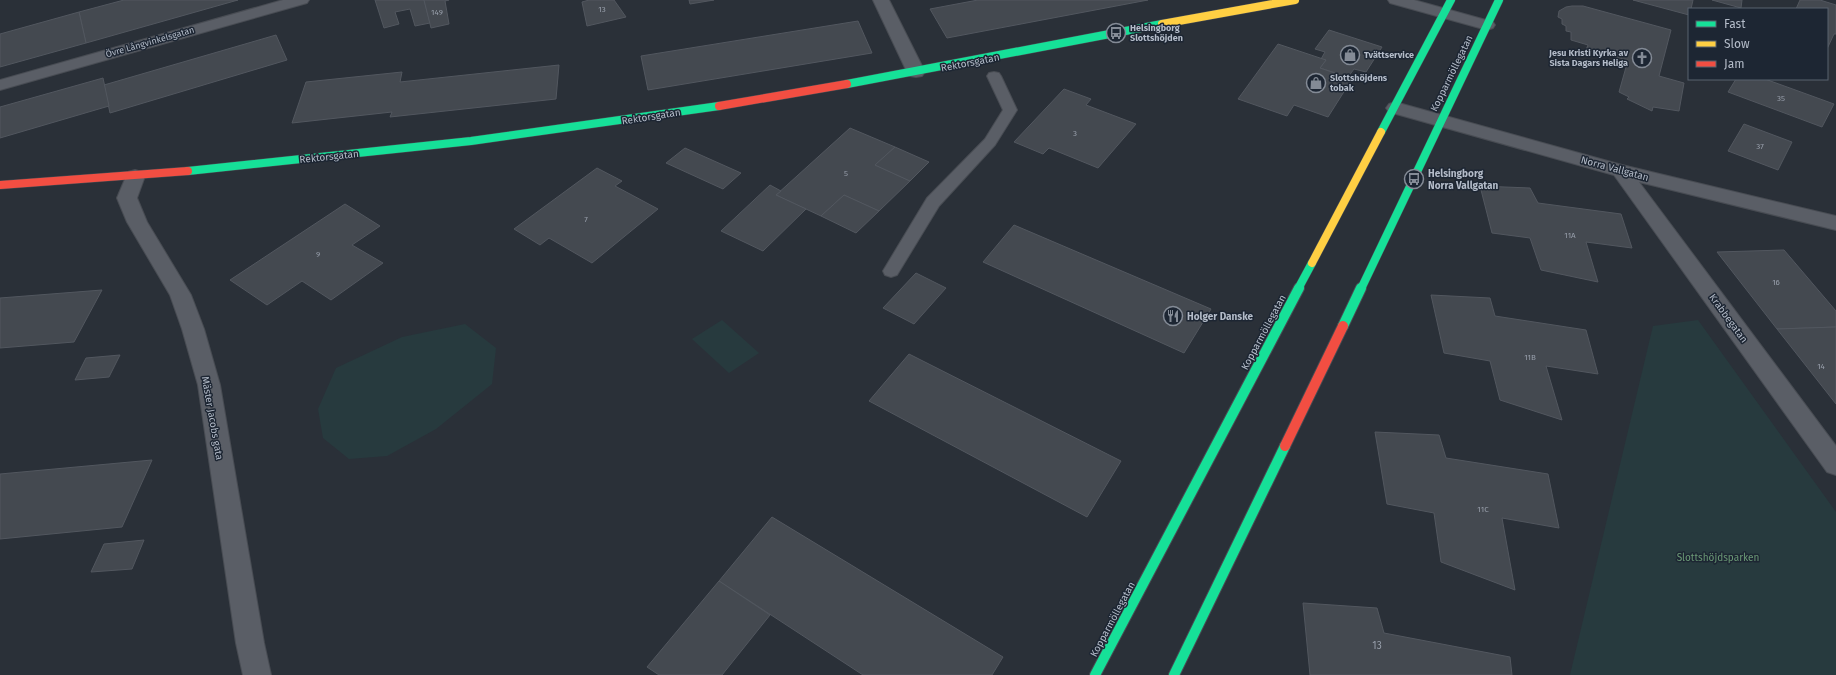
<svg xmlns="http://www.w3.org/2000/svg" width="1836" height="675" viewBox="0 0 1836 675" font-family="'Fira Sans',sans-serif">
  <rect width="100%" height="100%" fill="#2a3038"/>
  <g fill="#273a3e">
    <path d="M722 320 759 353 729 373 692 339Z"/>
    <path d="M1698 320 1836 512V675H1570L1653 326Z"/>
    <path d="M465 324 496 348 492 384 436 429 387 456 349 459 323 438 318 409 336 368 402 337Z"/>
  </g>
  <g fill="#444950" stroke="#52575f">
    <path d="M124 0H238L86 43 79 12Z"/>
    <path d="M375 0H424L430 23 415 26 410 9 395 12 399 24 384 28Z"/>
    <path d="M424 0H449L445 1 449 24 431 28Z"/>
    <path d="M589 0H614L626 17 587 26 582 2Z"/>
    <path d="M689 0H714L690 4Z"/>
    <path d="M978 0H1148L947 38 930 9Z"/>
    <path d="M1633 0H1693L1691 9H1689V15Z"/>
    <path d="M1712 0H1742L1741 8Z"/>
    <path d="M1800 0H1820L1836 5V34H1834L1827 49V9H1796Z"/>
    <path d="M1572 6H1583L1671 30 1659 76 1684 83 1679 111 1653 107 1652 111 1627 99 1629 97 1619 92 1628 60 1586 50 1588 45 1571 40V32L1566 31V26L1562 24V19L1558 17 1559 11 1566 7Z"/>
    <path d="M79 12 86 43 0 67V34Z"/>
    <path d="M858 21 872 53 648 90 641 56Z"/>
    <path d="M1329 30 1382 47 1366 72 1354 69 1348 77 1320 68 1326 60 1321 59 1325 52 1315 49Z"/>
    <path d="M276 35 287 60 110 113 104 85Z"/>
    <path d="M1278 44 1326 60 1320 68 1352 79 1328 117 1294 105 1287 116 1238 99Z"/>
    <path d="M559 65 556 99 390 117 392 112 292 123 306 82 402 72 400 82Z"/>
    <path d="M103 78 109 106 0 138V107Z"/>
    <path d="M1736 79H1765L1834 104 1822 127 1728 92Z"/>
    <path d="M1064 89 1091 99 1086 105 1136 124 1098 168 1049 148 1043 154 1014 142Z"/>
    <path d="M1744 124 1792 142 1778 170 1728 151Z"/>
    <path d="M850 128 895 147 875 165 910 181 879 211 844 195 821 216 776 195Z"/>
    <path d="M895 147 929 162 910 181 875 165Z"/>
    <path d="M685 148 741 173 723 189 666 163Z"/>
    <path d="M597 168 622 181 615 186 658 209 592 263 549 238 540 245 514 229Z"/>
    <path d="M770 185 781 191 776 195 806 209 763 251 721 231Z"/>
    <path d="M1480 186 1530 188 1538 203 1621 214 1632 248 1586 242 1598 282 1541 270 1530 238 1492 233Z"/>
    <path d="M844 195 879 211 856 233 821 216Z"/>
    <path d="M345 204 380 226 352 245 383 263 331 300 302 281 267 305 230 280Z"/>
    <path d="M1014 225 1211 309 1184 353 983 262Z"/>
    <path d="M1784 250 1836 311V327L1777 329 1717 252Z"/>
    <path d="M916 273 946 288 914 324 883 308Z"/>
    <path d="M102 290 74 342 0 348V298Z"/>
    <path d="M1431 295 1490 298 1495 316 1586 330 1598 374 1546 366 1562 420 1500 400 1490 361 1444 353Z"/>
    <path d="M1836 327V404L1777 329Z"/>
    <path d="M909 354 1121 461 1087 517 869 401Z"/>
    <path d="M120 355 109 377 75 380 86 358Z"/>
    <path d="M1375 432 1439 435 1446 458 1548 474 1559 528 1502 518 1515 590 1441 562 1434 513 1387 504Z"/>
    <path d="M152 460 122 527 0 539V474Z"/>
    <path d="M772 517 1003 657 992 675H863L719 581Z"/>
    <path d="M144 540 132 569 91 572 104 544Z"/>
    <path d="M719 581 770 615 722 675H659L647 667Z"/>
    <path d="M1303 603 1377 608 1384 633 1510 657 1512 675H1310Z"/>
  </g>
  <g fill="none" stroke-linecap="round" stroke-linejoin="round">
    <g stroke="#484c53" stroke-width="2">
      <path id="lane" d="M994 72 999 73 1001 76 1017 110 995 145 939 206 897 275 891 277 885 275 883 271 927 198 985 139 1003 110 987 76 989 73Z"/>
    </g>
    <g stroke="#484c53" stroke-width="2">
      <g id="street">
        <path d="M283 0H309L307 3 0 90V80Z"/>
        <path d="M873 0H889L925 72 922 76 916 77 910 76 907 72Z"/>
        <path d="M1388 0H1414L1493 22 1495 25 1493 28 1487 30 1390 3Z"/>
        <path d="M1395 102 1622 165 1836 216V230L1639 182 1836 446V475L1827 472 1614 175 1389 112 1386 108 1389 104Z"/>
        <path d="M135 170 142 172 145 176 137 198 147 222 191 295 204 329 220 385 264 643 271 675H243L236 643 198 385 182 329 170 295 127 222 117 198 128 172Z"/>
      </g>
    </g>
    <g stroke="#484c53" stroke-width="9">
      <g id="fast-far1">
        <path d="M847 84 1162 24"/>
        <path d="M1381 132 1451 0"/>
        <path d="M188 171 471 141 719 106"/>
        <path d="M1298 289 1312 263"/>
        <path d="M1361 289 1499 0"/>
      </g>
    </g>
    <g stroke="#484c53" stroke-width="12">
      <g id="fast">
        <path d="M1343 326 1361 288"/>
        <path d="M1095 675 1299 288"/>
        <path d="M1174 675 1285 446"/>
      </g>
    </g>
    <g stroke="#484c53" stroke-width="9">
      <g id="slow">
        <path d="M1162 24 1295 0"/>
        <path d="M1312 263 1381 132"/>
      </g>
    </g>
    <g stroke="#484c53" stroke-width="9">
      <g id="jam-far1">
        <path d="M719 106 847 84"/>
        <path d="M0 185 188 171"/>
      </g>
    </g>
    <g stroke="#484c53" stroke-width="12">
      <path id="jam" d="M1285 446 1343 326"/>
    </g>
    <use href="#lane" fill="#5a5e66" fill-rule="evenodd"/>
    <use href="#street" fill="#5a5e66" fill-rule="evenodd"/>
    <use href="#fast-far1" stroke="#16e098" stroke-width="8"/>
    <use href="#fast" stroke="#16e098" stroke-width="10"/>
    <use href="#slow" stroke="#ffcf43" stroke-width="8"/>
    <use href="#jam-far1" stroke="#f24e42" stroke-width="8"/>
    <use href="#jam" stroke="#f24e42" stroke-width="10"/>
  </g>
  <defs>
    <g id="bus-ring" transform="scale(1)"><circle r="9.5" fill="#1d2633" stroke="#848b96" stroke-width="1.5"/><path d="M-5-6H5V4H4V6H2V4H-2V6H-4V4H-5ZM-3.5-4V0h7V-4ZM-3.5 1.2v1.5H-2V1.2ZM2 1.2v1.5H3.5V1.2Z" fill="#848b96"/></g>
    <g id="shop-ring" transform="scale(1)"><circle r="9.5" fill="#1d2633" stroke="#848b96" stroke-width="1.5"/><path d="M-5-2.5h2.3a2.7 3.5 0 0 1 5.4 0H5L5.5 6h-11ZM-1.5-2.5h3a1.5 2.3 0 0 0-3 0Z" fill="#848b96"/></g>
    <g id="church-ring" transform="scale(1)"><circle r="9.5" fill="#1d2633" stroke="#848b96" stroke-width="1.5"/><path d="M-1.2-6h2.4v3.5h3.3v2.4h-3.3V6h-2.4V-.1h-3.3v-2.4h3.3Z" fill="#848b96"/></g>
    <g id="restaurant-ring" transform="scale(1)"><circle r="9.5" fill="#1d2633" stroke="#848b96" stroke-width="1.5"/><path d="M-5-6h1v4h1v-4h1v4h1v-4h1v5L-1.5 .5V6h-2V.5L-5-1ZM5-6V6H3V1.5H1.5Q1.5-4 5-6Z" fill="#848b96"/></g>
  </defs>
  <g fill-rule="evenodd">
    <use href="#bus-ring" x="1116" y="33"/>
    <use href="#shop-ring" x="1350" y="55"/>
    <use href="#church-ring" x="1642" y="58"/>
    <use href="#shop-ring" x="1316" y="83"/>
    <use href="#bus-ring" x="1414" y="179"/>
    <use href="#restaurant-ring" x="1173" y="316"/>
  </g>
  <g text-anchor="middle" stroke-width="3" stroke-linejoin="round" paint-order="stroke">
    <g font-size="8" fill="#989fab">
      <text x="602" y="12">13</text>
      <text x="437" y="15">149</text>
      <text x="1781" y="101">35</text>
      <text x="1075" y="136">3</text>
      <text x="1760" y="149">37</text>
      <text x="846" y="176">5</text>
      <text x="586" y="222">7</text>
      <text x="1570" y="238">11A</text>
      <text x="318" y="257">9</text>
      <text x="1776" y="285">16</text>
      <text x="1530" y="360">11B</text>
      <text x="1821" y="369">14</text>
      <text x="1483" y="512">11C</text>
    </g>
    <g font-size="9" font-weight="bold" fill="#b4bcc9" stroke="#1d2633" text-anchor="start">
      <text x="1130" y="31">Helsingborg<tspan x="1130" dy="10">Slottshöjden</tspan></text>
      <text x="1628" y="56" text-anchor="end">Jesu Kristi Kyrka av<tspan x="1628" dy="10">Sista Dagars Heliga</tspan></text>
      <text x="1364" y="58">Tvättservice</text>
      <text x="1330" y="81">Slottshöjdens<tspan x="1330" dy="10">tobak</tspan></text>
    </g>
    <g font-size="9" fill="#b4bcc9" stroke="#1d2633">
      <text transform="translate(150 42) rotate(-16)" y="3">Övre Långvinkelsgatan</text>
    </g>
    <g font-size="10" fill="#b4bcc9" stroke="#1d2633">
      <text transform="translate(970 62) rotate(-11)" y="4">Rektorsgatan</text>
      <text transform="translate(1451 73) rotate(-64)" y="4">Kopparmöllegatan</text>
      <text transform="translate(651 116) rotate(-9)" y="4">Rektorsgatan</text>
      <text transform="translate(329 156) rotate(-6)" y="4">Rektorsgatan</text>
      <text transform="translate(1615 168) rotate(15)" y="4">Norra Vallgatan</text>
      <text transform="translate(1729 318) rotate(54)" y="4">Krabbegatan</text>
      <text transform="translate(1263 332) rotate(-62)" y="4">Kopparmöllegatan</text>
      <text transform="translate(213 418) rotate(80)" y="4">Mäster Jacobs gata</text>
      <text transform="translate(1112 619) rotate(-62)" y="4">Kopparmöllegatan</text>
    </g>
    <g font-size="10" font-weight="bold" fill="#b4bcc9" stroke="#1d2633" text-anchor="start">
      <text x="1428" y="177">Helsingborg<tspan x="1428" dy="12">Norra Vallgatan</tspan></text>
      <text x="1187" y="320">Holger Danske</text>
    </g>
    <g font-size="10" fill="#6b9a76" stroke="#1d2633">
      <text x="1718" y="561">Slottshöjdsparken</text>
    </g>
    <g font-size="10" fill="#989fab">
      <text x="1377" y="649">13</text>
    </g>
  </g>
  <rect x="1688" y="8" width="140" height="72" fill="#1d2633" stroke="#59626f"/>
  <rect x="1696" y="21" width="20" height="6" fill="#16e098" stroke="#59626f"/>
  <text x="1724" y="28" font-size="12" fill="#b4bcc9">Fast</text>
  <rect x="1696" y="41" width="20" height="6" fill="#ffcf43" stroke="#59626f"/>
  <text x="1724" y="48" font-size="12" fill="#b4bcc9">Slow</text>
  <rect x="1696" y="61" width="20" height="6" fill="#f24e42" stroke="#59626f"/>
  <text x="1724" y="68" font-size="12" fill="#b4bcc9">Jam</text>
</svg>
